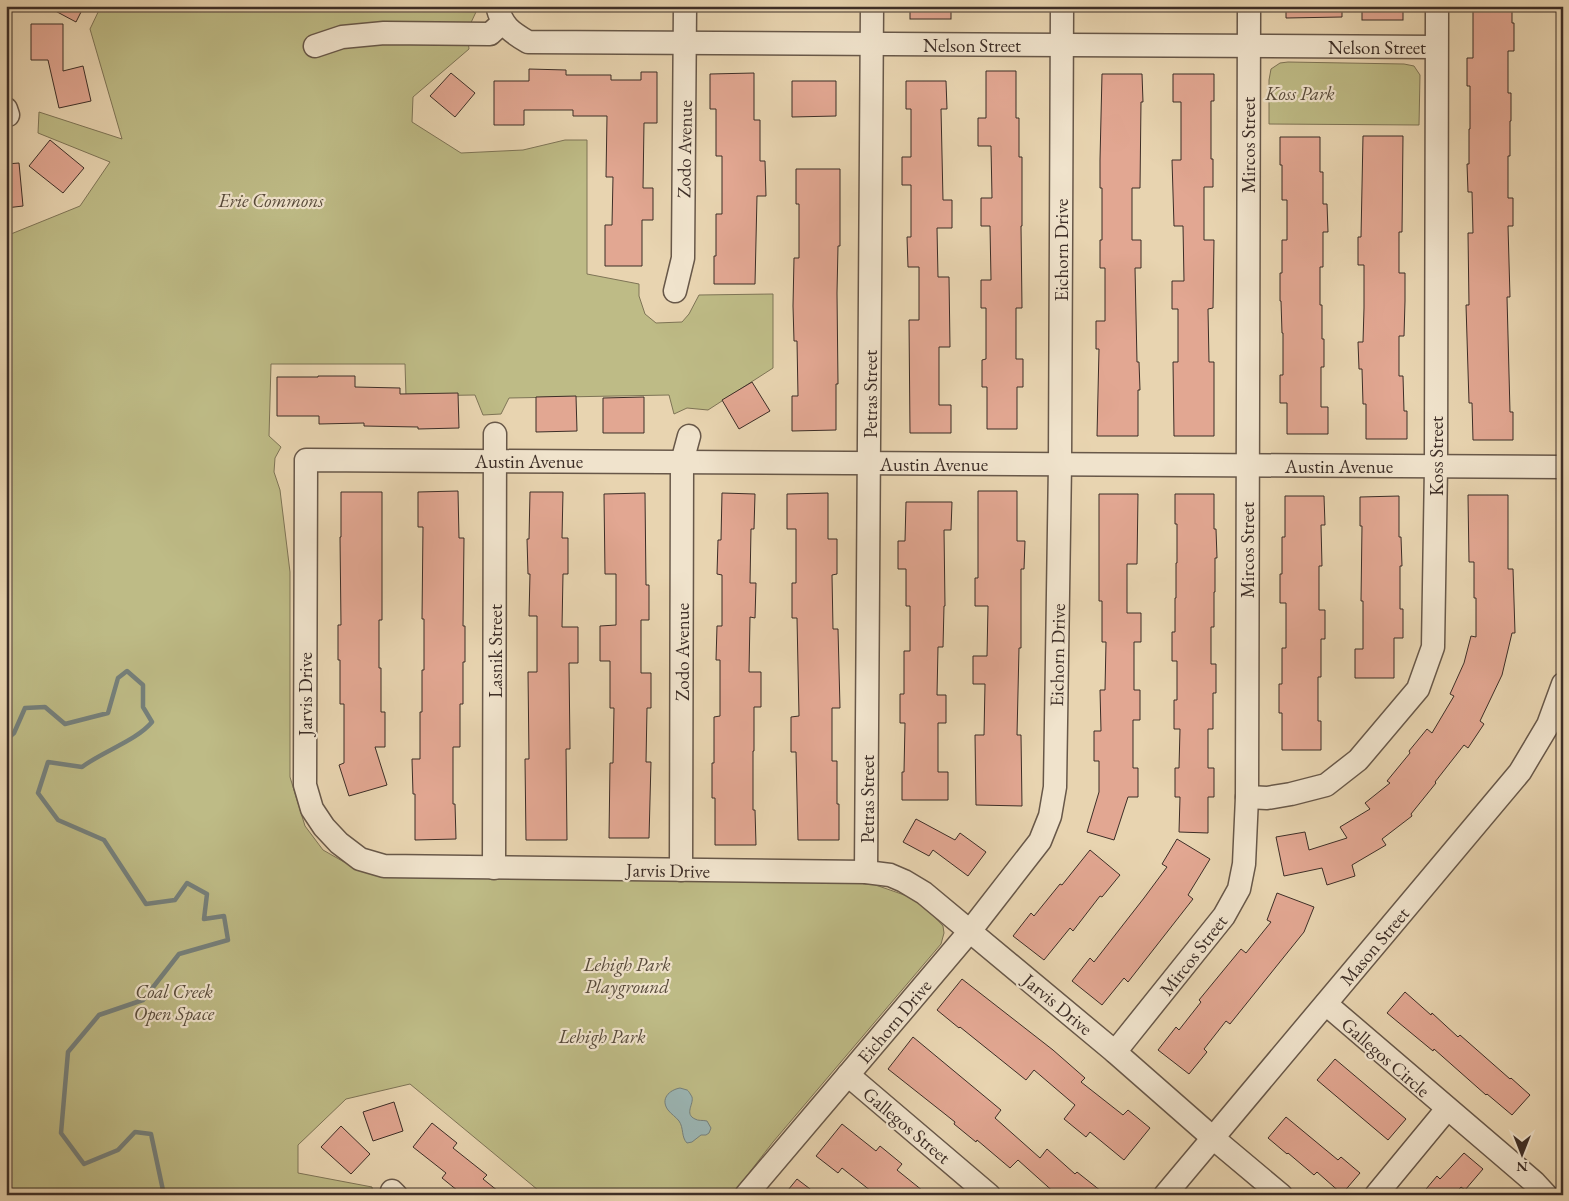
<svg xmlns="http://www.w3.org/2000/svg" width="1569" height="1201" viewBox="0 0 1569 1201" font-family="'EB Garamond',serif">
  <rect width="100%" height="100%" fill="#e8d4b0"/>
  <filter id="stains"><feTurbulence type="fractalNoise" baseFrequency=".004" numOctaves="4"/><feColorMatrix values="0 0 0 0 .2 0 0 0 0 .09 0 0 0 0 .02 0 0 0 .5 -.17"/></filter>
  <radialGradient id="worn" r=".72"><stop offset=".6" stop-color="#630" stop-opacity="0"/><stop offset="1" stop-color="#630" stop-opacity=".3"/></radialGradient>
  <g fill="#bebb86" stroke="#7e7456">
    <path d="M101 6H399V10L476 12 467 31 469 49 413 97 412 122 461 153 523 150 565 140H587V274L639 284V296L645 314 656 323 682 322 689 314 699 295 773 294V368L708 410 687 408 674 414 669 395 509 398 501 414 483 415 475 395 406 396 405 364H271L269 436 281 447 275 458 274 472 280 490 290 572V777L305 826 323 850 344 862 380 875 870 883 910 897 931 913 943 926 944 933 941 944 773 1142 732 1195H544L410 1084 346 1099 298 1145V1173L372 1187 373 1195H6V236L80 206 110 162 38 133 39 112 122 139 90 29Z"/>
    <path d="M1288 62 1404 64 1414 66 1420 75 1419 125 1269 124V80L1271 69 1280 63Z"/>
  </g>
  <path fill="#9bb6b5" stroke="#75807c" d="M680 1088 687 1090C688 1090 691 1095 692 1097 694 1104 684 1114 695 1119 698 1121 703 1120 707 1121L711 1128 709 1133 706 1135H701L692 1142 687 1143C681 1137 684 1128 679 1121 676 1117 671 1114 668 1110 660 1099 669 1090 680 1088Z"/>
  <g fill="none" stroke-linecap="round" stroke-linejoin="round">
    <path stroke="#75807c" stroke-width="4.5" d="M6 740 14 733 25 708 45 707 65 724 108 713 118 678 127 671 143 685V707L152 722C136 741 103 751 82 767L48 762 38 793 58 820 104 840 146 904 175 900 187 883 207 894 204 919 224 916 228 940 179 954 143 1000 99 1015 68 1052 61 1133 84 1164 118 1150 135 1132 151 1134 164 1195"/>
  </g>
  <g fill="#e2a792" stroke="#3d2e27">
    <path d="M46 6H84L76 22Z"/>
    <rect x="910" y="6" width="41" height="13"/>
    <path d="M1286 6H1342V17L1286 18Z"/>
    <rect x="1362" y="6" width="41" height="14"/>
    <path d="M1473 6H1512V23H1514V51H1508V93H1511V121H1510V156H1508V198H1513V226H1508L1510 297H1507L1510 412H1513V440H1473L1472 403H1469L1466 305H1469L1468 233H1473L1472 192H1468L1467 164H1469V129H1470V86H1467V58H1473Z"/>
    <path d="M31 24H63V71L83 66 91 101 59 108 48 60H31Z"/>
    <path d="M529 69 566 70V75H611V80H641V72H657V123H644L643 188H653V220H642V266H605V225H612L613 177H606L607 116H573V110H524V125H494V81H529Z"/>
    <path d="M986 71H1016V118H1019V157H1022V226H1021L1022 308H1016V359H1023V387H1017V429H987V387H982V360L986 359V308H981V280H991L990 226H981V198H992L991 146H978V118H986Z"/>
    <path d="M451 73 475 93 455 117 430 96Z"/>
    <path d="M754 73V120H760V161H765L766 196H757L755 284H714V256H716V214H722V156H716V109H710V74Z"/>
    <path d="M1102 74H1142L1143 102H1141L1140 188H1132V240H1141V268H1135L1137 362H1139L1140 390H1138V436H1097L1099 349H1096V321H1105V268H1100V240H1102V188H1100V160Z"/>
    <path d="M1173 74H1214V101H1211V159H1213V187H1204V240H1214L1213 308 1208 309 1209 362H1214V436H1174L1173 362H1178V309H1172V281H1184L1183 226H1174L1172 160H1181V102H1173Z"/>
    <path d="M792 81H836V116L792 117Z"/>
    <path d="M906 81H946L947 109H941L943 200H952V228H937L938 277H949L950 347H939V405H951V433H910L909 320H919V267H908L907 237H911V185H902V157H911V109H906Z"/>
    <path d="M1363 136H1403L1402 232H1399V273H1405V301L1404 336H1399V376H1403L1404 411H1407V439H1366V404H1363L1362 369H1359L1358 342H1363L1364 308V265H1358V237H1361Z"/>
    <path d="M1280 137H1320V172H1323V204H1327L1328 232H1323V267H1320V305H1322V339H1324V367H1321V407H1328V434H1287V403H1280V375H1283V333H1282L1281 301H1280V273H1282V240H1287V200H1282V165H1280Z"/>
    <path d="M50 140 84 168 63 193 29 166Z"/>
    <path d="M19 163 23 206 6 208V164Z"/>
    <path d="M796 169H840V246H838L837 293 838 384H836V430L792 431V396H798L797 341H794L793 306 794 258H799V204H796Z"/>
    <path d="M318 376H355V387L400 388V394L458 393 459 428 418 429V427L364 426V423L319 424V416H277V377H318Z"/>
    <path d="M752 382 770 411 739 429 722 400Z"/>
    <path d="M576 396 577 431 536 432V397Z"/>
    <path d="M644 397V433H603V398Z"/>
    <path d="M458 491 459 538H464L463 626H465V662H463V704H460V747H453V804H455L456 839 415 840V794H413L412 759H420V712H422V670H424V619H422L423 527H418V492Z"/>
    <path d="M978 491H1017V541H1025L1024 569H1021V648H1019L1017 735H1021L1022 806 976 805 975 735H984L985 684H973V656H987L988 606H975V578H978Z"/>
    <path d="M341 492H382V620H379V668H381V712H385V747H375L387 785 349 796 339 765 344 763V704H340V660H338V625H341L340 537H341Z"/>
    <path d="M530 492H563L562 538H568V574H563L562 627H578V663H569L570 749H566L567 840H526L525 759H529L528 672H537V616H529L530 574H528L527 539H529Z"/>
    <path d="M645 493 646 585H649V620H641V673H651V708H647L646 762H651L649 838H609L610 763H613L614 708H610V661H600V626L616 625V574H605L604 494Z"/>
    <path d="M722 493 755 494 754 529H751L750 583H756L755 618 750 617 749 672H761V707H754V751H753V810H755L756 845H715V798H712V763H714V717L720 716V660H716L717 626H722V575L717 574 718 540H721Z"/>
    <path d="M828 493V539H837V574L832 575 833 629H838L840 708H832V761H837V804H839V840H798L796 752H791V717L799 716 797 618H792V583H796V529H787V494Z"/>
    <path d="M1099 494H1138L1137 564H1127V613H1141V642H1134V690H1140V720H1133V768H1138V797H1128L1114 840 1087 832 1099 792V761H1094V731H1101L1100 690H1105L1106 642H1102V601H1099Z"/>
    <path d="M1175 494H1214V529H1216L1217 558H1215V592H1214V627H1211V664H1216V693H1213V729H1208V768H1214V797H1208V833L1179 832 1180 797H1175V768H1179L1180 729H1174V700H1177V661H1172V632H1175V598H1176V563H1177V524H1175Z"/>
    <path d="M1468 495H1508V569H1513L1515 633H1512L1502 675 1480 721 1484 724 1468 748 1464 745 1435 782 1436 783 1411 814 1412 816 1382 839 1386 845 1352 865 1355 876 1327 885 1322 868 1284 876 1276 837 1305 832 1309 850 1347 838 1340 827 1370 809 1365 803 1390 783 1387 781 1410 753 1409 751 1427 729 1432 733 1454 696 1450 694 1464 663 1471 636 1476 637V598H1474V562H1469Z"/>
    <path d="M1285 496H1324L1325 525H1321L1322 566H1319V610H1325V639H1321V677H1318V721H1321V750H1282V713H1279V684H1282V648H1286V603H1280V574H1282V537H1285Z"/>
    <path d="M1399 496V537H1401L1402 566H1400V609H1403V638H1394V678H1355V649H1363V601H1361L1362 526H1360V497Z"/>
    <path d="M906 502H952L951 530H944L945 606H944L943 647H938L937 695H946V723H938V772H948V800H902V772H904L905 723H900V694H904V651H910V606H906V569H898V541H905Z"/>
    <path d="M916 819 955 840 960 833 986 852 968 876 933 850 929 856 903 842Z"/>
    <path d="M1177 839 1210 859 1188 895 1193 899 1128 982 1124 978 1102 1005 1072 981 1090 958 1094 962 1144 898 1167 867 1162 864Z"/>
    <path d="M1090 850 1120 875 1102 897 1100 896 1073 931 1070 928 1044 960 1013 936 1031 913 1034 916 1060 884 1062 885Z"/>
    <path d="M1277 893 1314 907 1304 932 1230 1024 1226 1021 1204 1049 1207 1052 1189 1074 1158 1050 1176 1027 1179 1030 1201 1002 1199 1000 1241 949 1246 953 1271 922 1267 920Z"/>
    <path d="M962 979 1053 1050 1085 1078 1081 1082 1123 1115 1128 1110 1150 1128 1124 1160 1090 1132 1086 1137 1064 1119 1075 1105 1034 1070 1026 1080 960 1027 959 1028 937 1010Z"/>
    <path d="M1405 992 1431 1015 1432 1013 1458 1037 1460 1035 1510 1079 1511 1078 1530 1095 1512 1115 1487 1094 1486 1095 1434 1049 1433 1051 1387 1013Z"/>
    <path d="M913 1037 1001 1110 995 1118 1040 1158 1047 1149 1075 1174 1077 1172 1106 1195H1057L1018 1160 1010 1168 977 1140 976 1142 954 1124 955 1122 888 1069Z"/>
    <path d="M1335 1059 1406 1119 1388 1140 1317 1080Z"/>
    <path d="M394 1102 403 1131 373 1141 363 1112Z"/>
    <path d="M1286 1117 1338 1160 1341 1157 1360 1173 1342 1194 1317 1172 1314 1175 1288 1153 1287 1154 1268 1138Z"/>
    <path d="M432 1123 457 1143 453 1148 487 1175 483 1179 503 1195H463L442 1178 446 1173 413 1147Z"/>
    <path d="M842 1124 876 1151 880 1146 902 1164 897 1170 928 1195H876L842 1168 838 1173 816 1156Z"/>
    <path d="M341 1126 370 1154 351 1174 321 1147Z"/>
    <path d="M1464 1153 1483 1169 1465 1190 1461 1187 1454 1195H1421L1437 1176 1440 1179Z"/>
    <path d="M797 1179 818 1195H784Z"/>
  </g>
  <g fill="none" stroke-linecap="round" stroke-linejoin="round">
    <g stroke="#685849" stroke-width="25">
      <g id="minor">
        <path d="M497 6C502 26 511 32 528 42L1436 47"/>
        <path d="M315 46 342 37 384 33 490 34 502 23"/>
        <path d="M6 109 8 115"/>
        <path d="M675 291 683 258 685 6"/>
        <path d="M1247 797 1267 798 1291 794 1326 785 1358 760 1418 689 1433 647 1436 467 1437 6"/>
        <path d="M494 868 495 434"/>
        <path d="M681 870 682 462 689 436"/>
        <path d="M866 872 872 6"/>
        <path d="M1326 1004 1534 1182 1546 1195"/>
        <path d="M1115 1052 1224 916 1239 889 1244 864 1247 797 1249 6"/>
        <path d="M848 1075 989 1195"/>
        <path d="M392 1191 396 1195"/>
        <path d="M746 1195 848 1075 970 931 1040 841 1050 816 1055 787 1060 464 1062 6"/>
        <path d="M1165 1195 1520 772 1548 725 1563 684"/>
        <path d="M1281 1195 1213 1138 1115 1052 924 893 904 881 890 875 866 872 384 866 360 859 339 843 324 827 312 809 305 785 306 460 1563 467"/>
        <path d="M1376 1195 1447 1109"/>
      </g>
    </g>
    <use href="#minor" stroke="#f0e3cc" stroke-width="22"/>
  </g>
  <g text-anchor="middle" stroke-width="4.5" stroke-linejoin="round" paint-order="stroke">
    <g font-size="19" fill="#3d2e27" stroke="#f0e3cc">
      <text x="972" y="52">Nelson Street</text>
      <text x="1377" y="54">Nelson Street</text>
      <text transform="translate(1248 145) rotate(-90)" y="7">Mircos Street</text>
      <text transform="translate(684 149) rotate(-89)" y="7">Zodo Avenue</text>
      <text transform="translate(1061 250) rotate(-90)" y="7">Eichorn Drive</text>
      <text transform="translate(870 394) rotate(-90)" y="7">Petras Street</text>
      <text transform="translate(1436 456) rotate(-90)" y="7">Koss Street</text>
      <text x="529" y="468">Austin Avenue</text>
      <text x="934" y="471">Austin Avenue</text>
      <text x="1339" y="473">Austin Avenue</text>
      <text transform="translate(1247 550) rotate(-90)" y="7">Mircos Street</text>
      <text transform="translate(495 651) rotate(-90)" y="7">Lasnik Street</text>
      <text transform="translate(682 652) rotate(-90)" y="7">Zodo Avenue</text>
      <text transform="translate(1057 655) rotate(-89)" y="7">Eichorn Drive</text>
      <text transform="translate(305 694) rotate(-90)" y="7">Jarvis Drive</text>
      <text transform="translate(867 799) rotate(-90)" y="7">Petras Street</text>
      <text transform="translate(668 870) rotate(1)" y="7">Jarvis Drive</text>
      <text transform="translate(1374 946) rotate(-50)" y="7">Mason Street</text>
      <text transform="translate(1193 955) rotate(-52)" y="7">Mircos Street</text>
      <text transform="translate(1058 1004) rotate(40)" y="7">Jarvis Drive</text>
      <text transform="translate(894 1021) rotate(-50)" y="7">Eichorn Drive</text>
      <text transform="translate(1386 1057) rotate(41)" y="7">Gallegos Circle</text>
      <text transform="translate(907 1125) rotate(40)" y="7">Gallegos Street</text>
    </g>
    <g font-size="19" font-style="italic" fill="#574a3a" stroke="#f0e3cc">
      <text x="1300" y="100">Koss Park</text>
      <text x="271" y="207">Erie Commons</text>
      <text x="627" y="971">Lehigh Park<tspan x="627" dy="22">Playground</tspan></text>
      <text x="174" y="998">Coal Creek<tspan x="174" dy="22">Open Space</tspan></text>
      <text x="602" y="1043">Lehigh Park</text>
    </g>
  </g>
  <rect width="1569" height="1201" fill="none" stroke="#e8d4b0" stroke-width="25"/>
  <rect x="8" y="8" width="1554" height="1186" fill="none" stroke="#3d2e27" stroke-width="2.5"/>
  <rect x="12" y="12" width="1544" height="1176" fill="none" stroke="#3d2e27"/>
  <g transform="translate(1522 1154) rotate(180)" stroke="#f0e3cc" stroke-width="4" paint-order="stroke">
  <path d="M0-4L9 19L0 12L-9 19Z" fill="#3d2e27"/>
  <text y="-8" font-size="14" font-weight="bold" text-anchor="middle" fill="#3d2e27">N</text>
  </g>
  <rect width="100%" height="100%" filter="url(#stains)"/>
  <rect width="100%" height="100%" fill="url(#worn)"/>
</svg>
